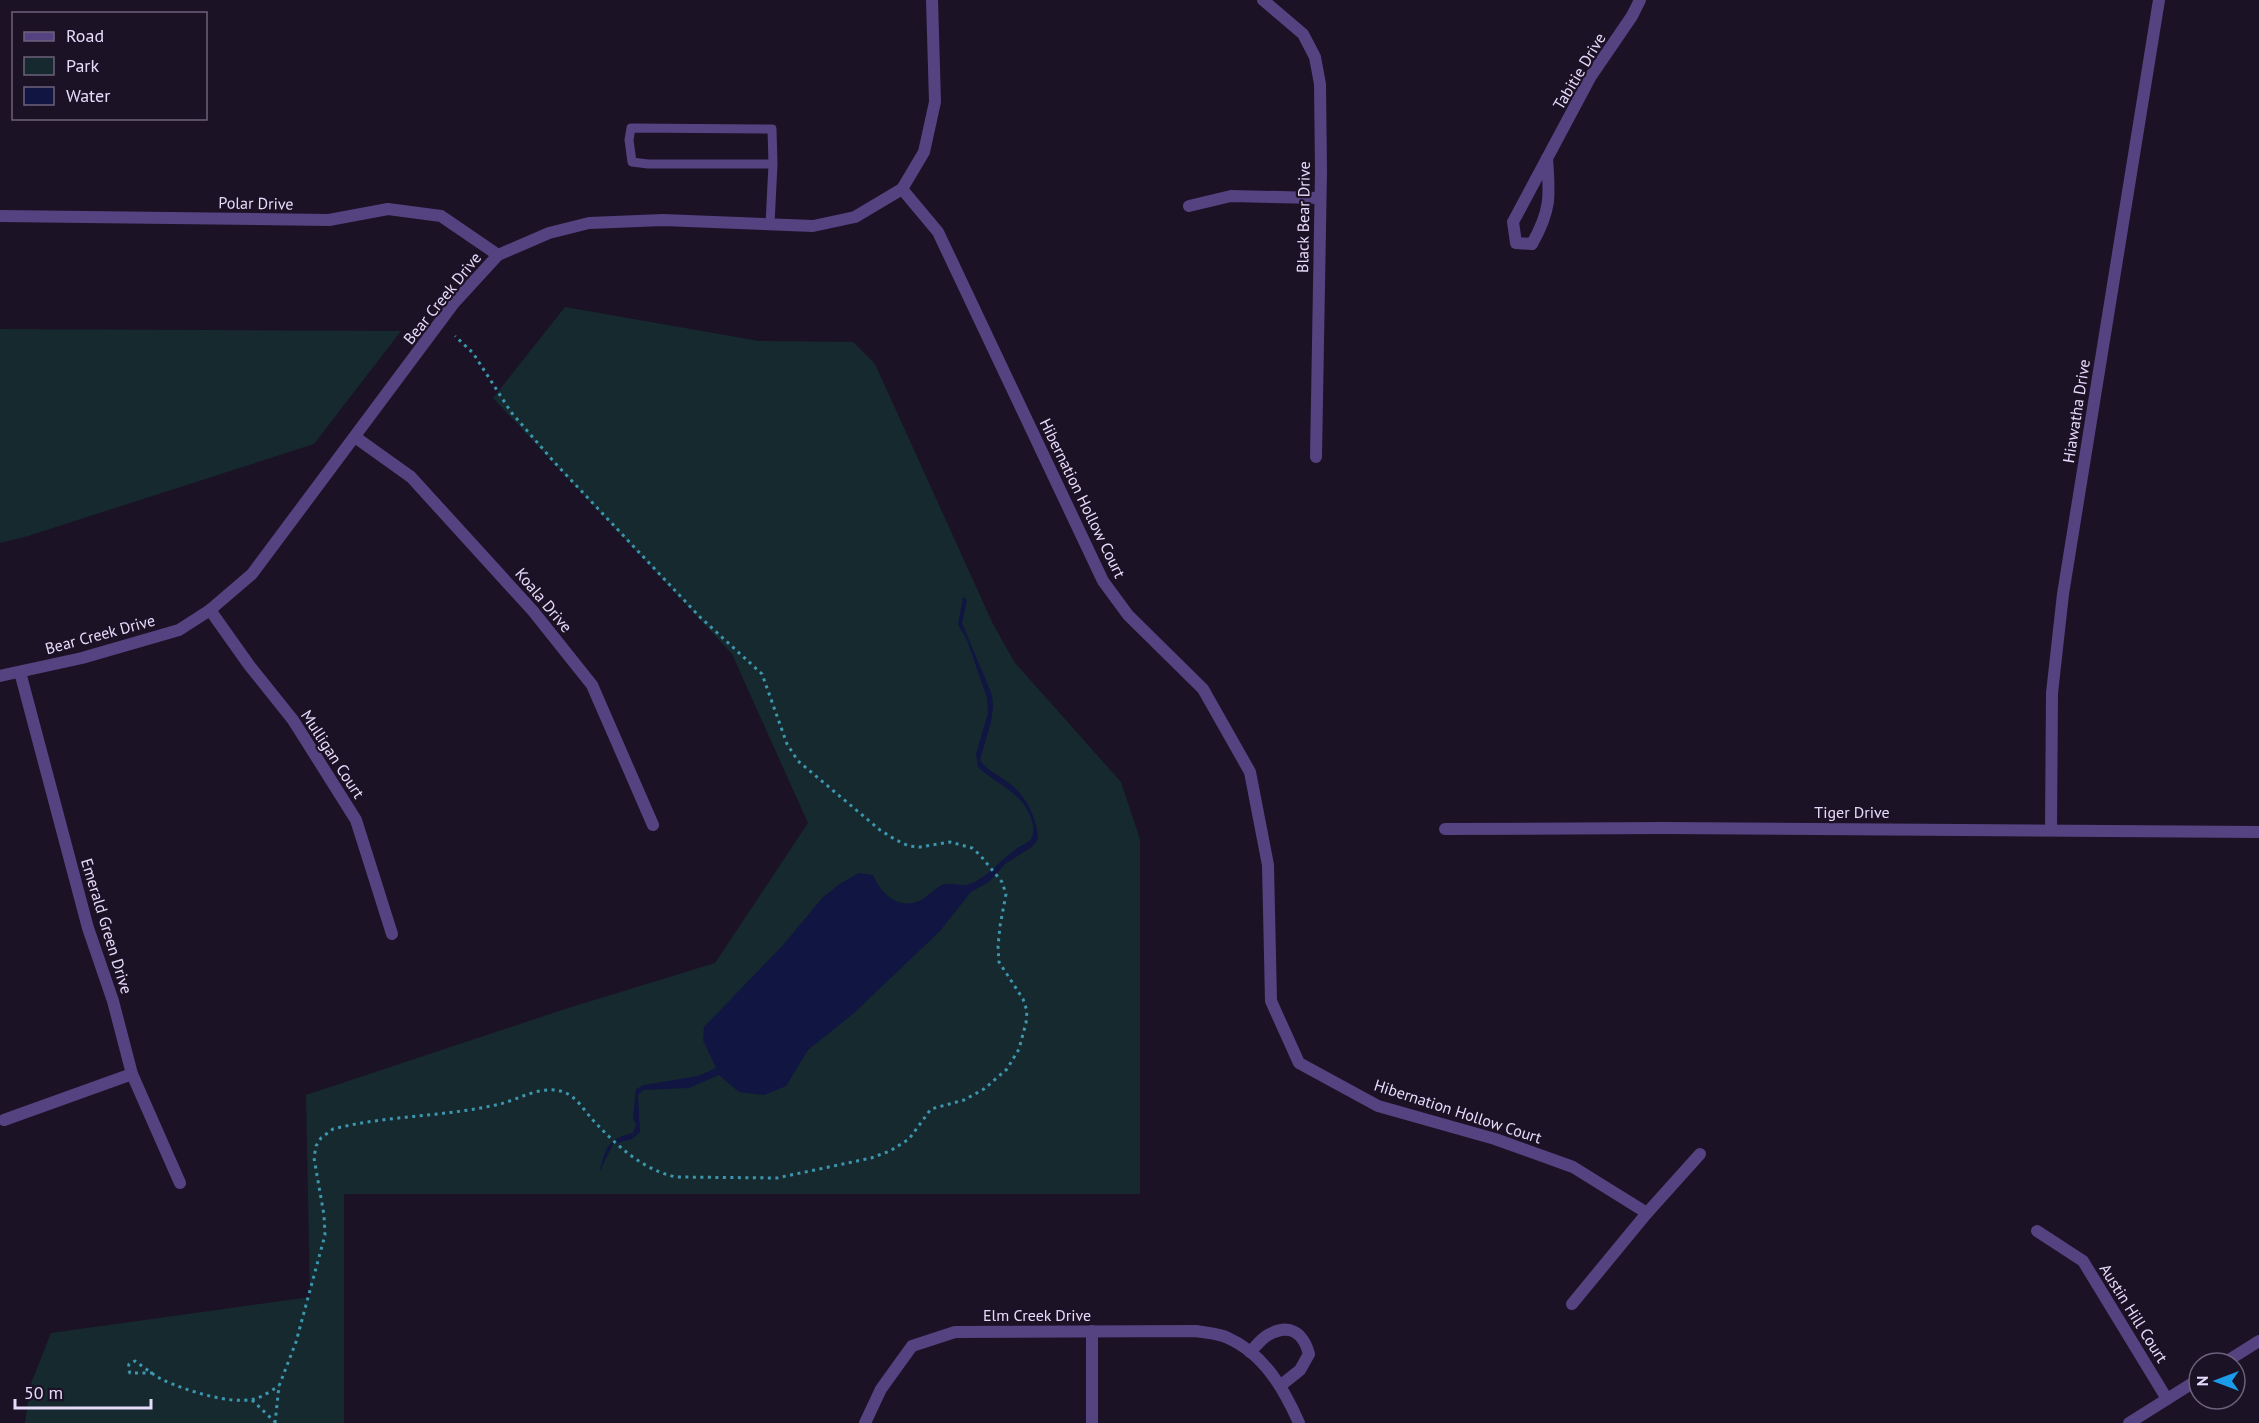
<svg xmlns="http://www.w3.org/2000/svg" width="2259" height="1423" viewBox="0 0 2259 1423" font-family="'PT Sans',sans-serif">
  <rect width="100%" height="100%" fill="#1b1226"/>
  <g fill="#16292f">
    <path d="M565 307 759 341 853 342 875 364 993 624 1015 663 1121 782 1140 839V1194H344V1423H25L30 1386 51 1333 310 1297 306 1095 565 1009 715 963 808 823 732 654 493 398Z"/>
    <path d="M0 329 401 331 314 444 28 536 0 543Z"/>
  </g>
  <path fill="#101541" d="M963 597 967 600 962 623 992 695 993 707 991 722 980 760C987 771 996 773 1006 781 1025 793 1037 817 1038 839L1032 847 1005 864 989 882 971 892 940 931 854 1013 808 1050 786 1086 764 1095 739 1092 719 1075 689 1088 643 1090 638 1095 640 1132 632 1139 613 1144 599 1173C606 1149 606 1139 633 1133L636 1125 633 1118 636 1089 644 1085 698 1076 716 1068 703 1040 704 1027 784 944 823 897 841 883 859 873 873 875C881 893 897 910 919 901 928 897 937 885 946 884 954 883 962 887 969 884 988 878 1000 860 1016 849 1020 846 1028 843 1031 839 1033 835 1034 829 1033 825 1025 792 999 787 978 767L976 754 988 713 987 698 967 640 958 624Z"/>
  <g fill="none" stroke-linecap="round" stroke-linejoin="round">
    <g stroke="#3c96ad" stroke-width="3" stroke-dasharray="3 4.5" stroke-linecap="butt">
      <path d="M153 1373H130L128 1369 129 1364 135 1361C144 1367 153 1375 163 1380 185 1390 230 1405 254 1399 263 1397 272 1390 279 1386"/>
      <path d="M252 1400 275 1422"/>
      <path d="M275 1423 279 1386 296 1342 325 1235 324 1215 314 1158 316 1146 321 1138 333 1129C388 1115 445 1117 500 1104 520 1099 544 1083 566 1093 576 1097 584 1110 592 1119 616 1145 641 1169 676 1177L777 1178 871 1158 890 1151 909 1139 931 1109 964 1100 984 1089 1007 1069 1019 1049 1026 1023 1027 1011 1023 999 999 962 998 946 1000 926 1006 894 1002 882 980 855 972 848 950 842 920 847 909 846 896 840 880 830 798 761 787 744 762 674 700 617 555 463 511 412 473 353 455 336"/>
    </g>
    <path stroke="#554280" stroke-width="9" d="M770 224 773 164H648L632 162 629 140 631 128 772 129 773 164"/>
    <g stroke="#554280" stroke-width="12">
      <path d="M1263 0 1303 34 1315 57 1320 84 1321 171 1316 457"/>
      <path d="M1547 158C1550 197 1551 210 1532 244L1516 243 1513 222 1591 76 1632 16 1640 0"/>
      <path d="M902 189 938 232 1103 581 1128 615 1203 689 1250 772 1268 865 1271 1001 1299 1063 1378 1106 1495 1139 1573 1167 1647 1213"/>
      <path d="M1189 206 1231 196 1320 198"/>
      <path d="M0 216 329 220 388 209 441 216 498 255"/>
      <path d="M355 437 411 477 533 611 592 685 653 825"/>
      <path d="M210 610 249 665 293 720 356 820 392 934"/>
      <path d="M20 672 88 928 113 1001 132 1074 180 1183"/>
      <path d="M0 676 82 658 179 630 210 610 252 574 454 303 498 255 549 233 589 223 663 220 813 226 855 217 902 189 924 152 935 102 932 0"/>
      <path d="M1445 829 1664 828 2259 832"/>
      <path d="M2051 830 2052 693 2063 594 2159 0"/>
      <path d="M4 1120 132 1074"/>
      <path d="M2037 1231 2083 1261 2167 1399"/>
      <path d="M1572 1304 1647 1213 1700 1154"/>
      <path d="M1092 1331V1423"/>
      <path d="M1250 1352C1255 1347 1261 1339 1268 1335 1289 1323 1303 1332 1309 1354L1300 1370 1280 1386"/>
      <path d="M2224 1363 2259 1341"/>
      <path d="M865 1423 881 1389 912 1346 955 1332 1196 1331C1206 1333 1219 1333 1228 1338 1264 1354 1284 1389 1299 1423"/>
      <path d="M2129 1423 2199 1379"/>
    </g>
  </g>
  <g text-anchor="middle" stroke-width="4.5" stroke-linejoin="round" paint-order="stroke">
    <g font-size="16" fill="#e7dbfb" stroke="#1b1226">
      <text transform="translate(1579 71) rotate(-59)" y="6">Tabitie Drive</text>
      <text transform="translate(256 203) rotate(1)" y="6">Polar Drive</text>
      <text transform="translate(1303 217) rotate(-89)" y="6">Black Bear Drive</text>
      <text transform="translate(442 298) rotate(-51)" y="6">Bear Creek Drive</text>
      <text transform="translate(2076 411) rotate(-81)" y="6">Hiawatha Drive</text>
      <text transform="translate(1083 498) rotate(64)" y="6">Hibernation Hollow Court</text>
      <text transform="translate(544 600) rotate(50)" y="6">Koala Drive</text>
      <text transform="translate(100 634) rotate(-15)" y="6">Bear Creek Drive</text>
      <text transform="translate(333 754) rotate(57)" y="6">Mulligan Court</text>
      <text x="1852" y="818">Tiger Drive</text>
      <text transform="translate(107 926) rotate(73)" y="6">Emerald Green Drive</text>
      <text transform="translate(1458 1111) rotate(18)" y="6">Hibernation Hollow Court</text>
      <text transform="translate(2134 1313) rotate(58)" y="6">Austin Hill Court</text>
      <text x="1037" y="1321">Elm Creek Drive</text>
    </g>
  </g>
  <rect x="12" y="12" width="195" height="108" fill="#1b1226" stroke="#6d627b" stroke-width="1.5"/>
  <rect x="24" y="32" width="30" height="9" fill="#554280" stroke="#6d627b" stroke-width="1.5"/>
  <text x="66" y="42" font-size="18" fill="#e7dbfb">Road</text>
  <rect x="24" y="57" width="30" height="18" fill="#16292f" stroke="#6d627b" stroke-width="1.5"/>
  <text x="66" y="72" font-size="18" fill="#e7dbfb">Park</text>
  <rect x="24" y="87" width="30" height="18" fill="#101541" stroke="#6d627b" stroke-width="1.5"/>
  <text x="66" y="102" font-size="18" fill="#e7dbfb">Water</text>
  <g transform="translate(2217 1381) rotate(270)"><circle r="28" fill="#1b1226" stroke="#6d627b" stroke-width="1.5"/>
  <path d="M0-4.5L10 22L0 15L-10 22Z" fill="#1a9ce8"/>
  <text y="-9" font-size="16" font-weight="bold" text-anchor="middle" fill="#e7dbfb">N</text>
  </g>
  <path d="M15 1399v9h136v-9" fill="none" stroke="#e7dbfb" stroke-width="3"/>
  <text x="24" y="1399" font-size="18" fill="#e7dbfb" stroke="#1b1226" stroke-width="4.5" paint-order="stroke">50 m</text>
</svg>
